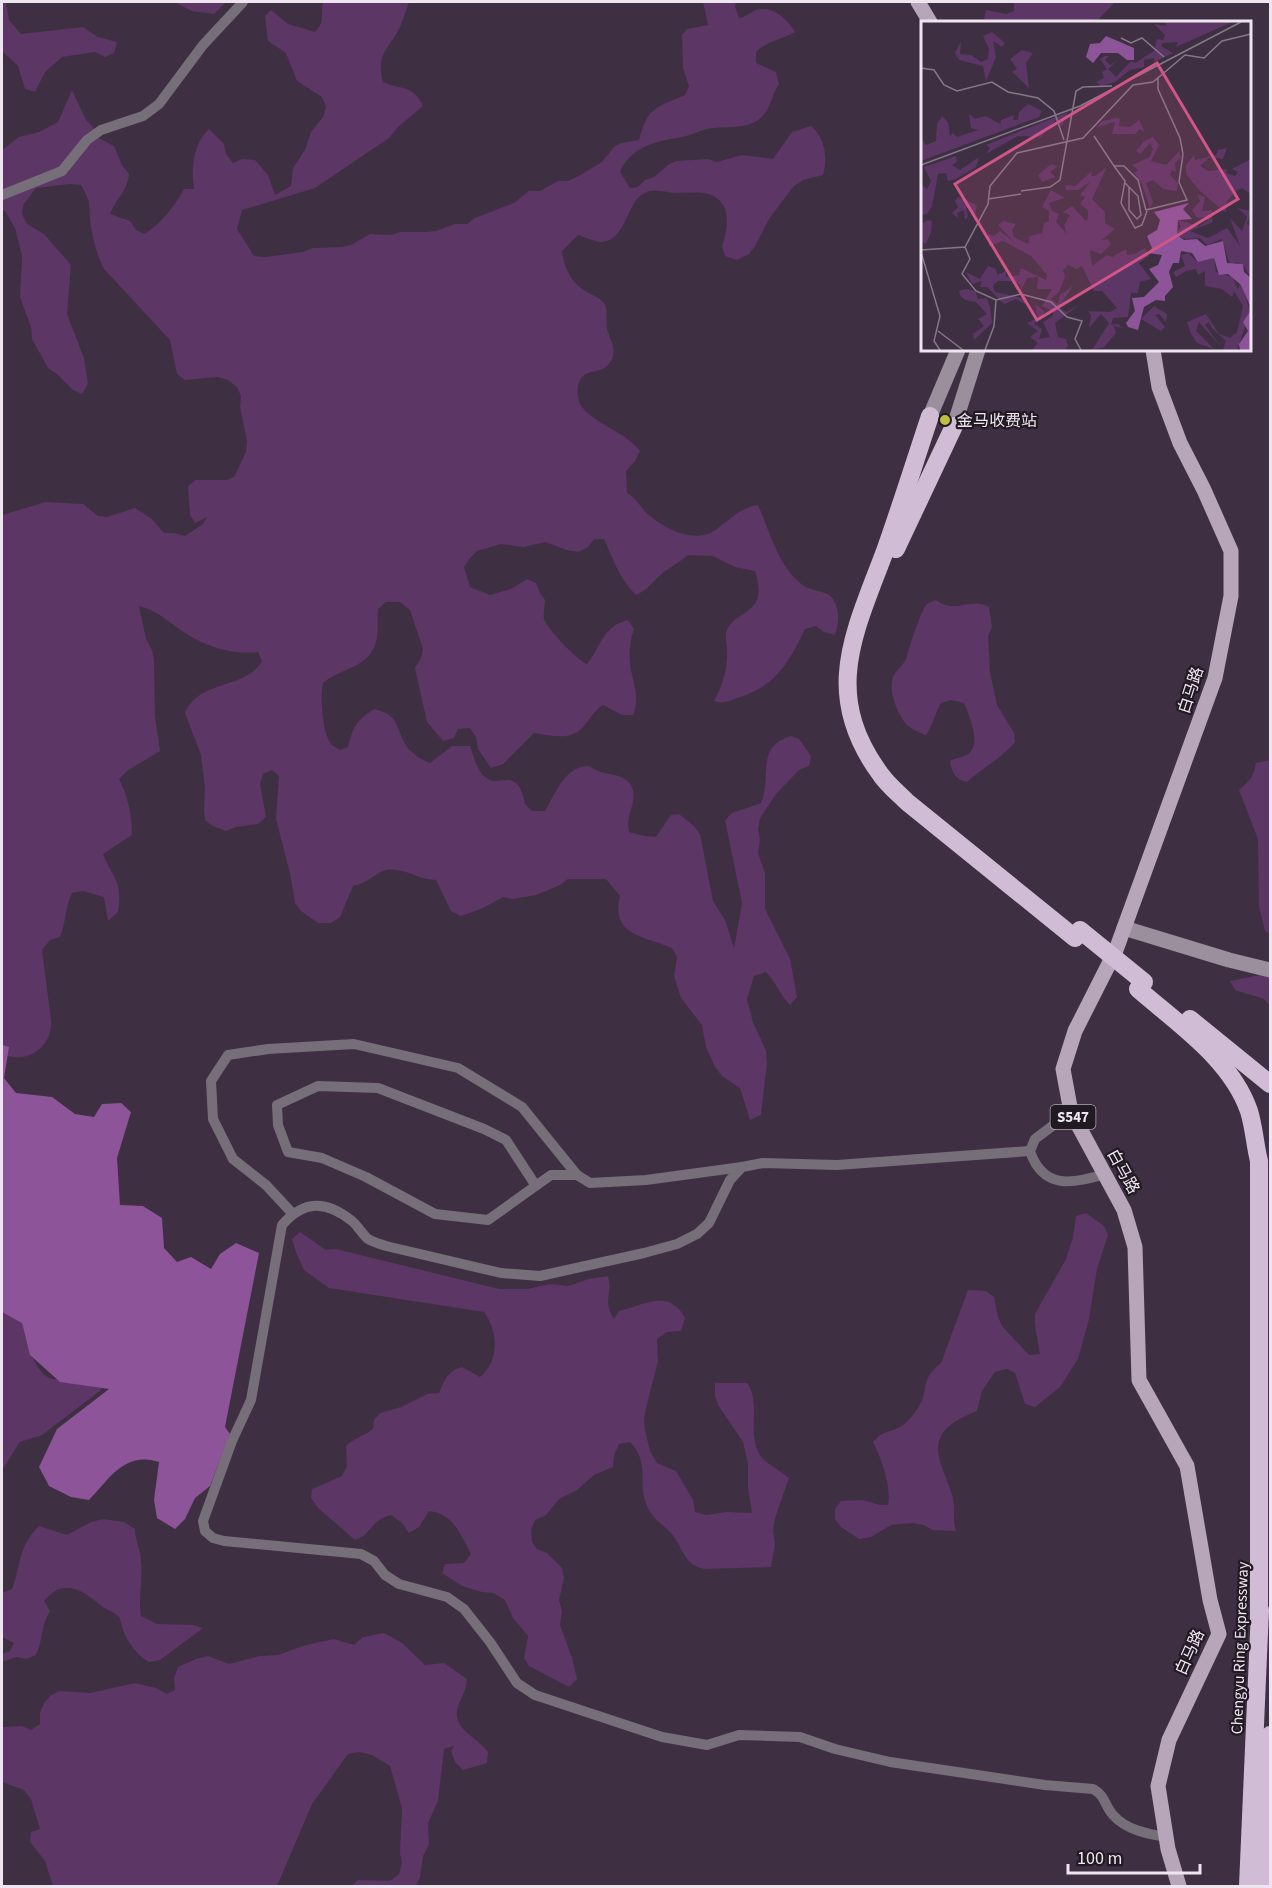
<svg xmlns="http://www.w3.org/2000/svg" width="1272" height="1888" viewBox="0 0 1272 1888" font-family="'Source Sans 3','Noto Sans SC',sans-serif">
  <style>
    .green { fill: #5c3665 }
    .water { fill: #8d5499 }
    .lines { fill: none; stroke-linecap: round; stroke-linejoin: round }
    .street { stroke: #766e78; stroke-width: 10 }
    .secondary { stroke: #9b8e9d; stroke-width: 15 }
    .primary { stroke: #b7a6ba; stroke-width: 15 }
    .highway { stroke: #d0bcd4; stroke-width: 18 }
    .highway-bridge { stroke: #d0bcd4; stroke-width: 18 }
    .poi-dot { fill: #bdbf43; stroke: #211a23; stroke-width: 2 }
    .labels { text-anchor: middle; stroke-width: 4.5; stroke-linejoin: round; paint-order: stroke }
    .shield { fill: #211a23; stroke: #b1a8b3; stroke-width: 1.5 }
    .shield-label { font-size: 15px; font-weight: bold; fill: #efe5f1 }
    .poi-label { font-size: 16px; fill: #efe5f1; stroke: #211a23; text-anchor: start }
    .street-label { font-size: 16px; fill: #efe5f1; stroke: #211a23 }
    .inset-road { fill: none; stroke: #857888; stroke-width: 1.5 }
    .view { fill: #d05688; fill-opacity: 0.15; stroke: #d05688; stroke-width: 3 }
    .inset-edge { fill: none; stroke: #efe5f1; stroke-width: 3 }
  </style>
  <rect width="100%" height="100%" fill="#3f2f42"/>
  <!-- green -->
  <g class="green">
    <path d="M2 2H6L9 20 21 34 83 27 98 37 117 42 114 53 105 57 95 52 62 57 45 72 35 92 25 89 18 66 2 51Z"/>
    <path d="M174 2H226L214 14 192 11Z"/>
    <path d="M323 2H409C406 11 403 20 399 29 387 51 376 55 383 82 401 90 414 85 423 106L398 127 389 138 315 188 242 210 237 229 254 256 265 257 303 252 313 248 343 247 353 244 370 234 391 235 400 232H427L436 231 455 224H467L475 218 514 203 529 191H540L558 181H568L577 177 602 162 614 147 621 143 639 140C648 106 656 108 685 95L689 86 683 68 682 35 687 29 708 25 703 2H736L735 7 739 18C746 17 749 13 756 10 772 4 788 20 795 32 781 40 767 41 756 52V63L776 72 779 84C773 92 771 106 765 113 752 130 732 126 713 128 702 129 692 135 682 137 657 141 631 146 620 172L630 188 638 187 645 180 654 177 668 165 676 161 708 159 717 162 742 155 773 159 792 132 811 126C825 137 828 158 823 175L803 180 793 187 769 219 755 246 749 254 737 260 725 256 722 246C726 235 730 216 723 205 713 189 694 193 677 193 664 193 654 186 641 195 626 207 625 242 600 242 593 241 584 237 578 235L562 251C564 268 571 283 587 292 594 296 601 298 605 305 608 312 606 321 607 328 609 339 617 347 612 359 605 373 596 369 586 374 575 379 576 399 582 407 596 425 626 432 640 451L635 461 626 471 627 493C638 499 641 509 650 516 668 531 698 545 718 528 730 519 742 507 758 505 770 532 777 563 800 583 809 592 826 589 833 599 840 610 839 624 835 635L824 632 816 626 805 629C789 662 777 685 740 697 730 701 724 704 714 701 722 687 728 668 727 651 727 645 725 639 726 633 733 608 770 618 755 571L735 567 713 556 688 555C679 563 668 568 659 576 651 584 647 590 636 595 620 580 613 559 604 539H594L588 547 578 552 567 550 545 542 524 547 501 544 477 551 470 558 464 567 470 587 490 595 511 589 527 579 536 583 540 593 545 600C545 606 543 613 544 619 547 629 578 661 587 664 602 646 601 627 628 620L634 629C630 640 629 651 630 663 632 682 641 696 633 715H622L603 705C591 713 590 721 581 729 568 741 549 735 534 733L503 764 491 768 478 749 476 737 470 728 458 729 454 738 443 741 427 722 415 668 421 658 423 649 410 610 400 602H386L378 609C377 619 379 631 376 642 369 668 341 668 323 683 320 696 322 734 332 745 334 747 337 748 340 750L348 747C354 725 356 721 374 709 398 715 395 723 404 742 408 751 421 760 430 763L452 746H470C474 757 477 773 488 779 495 783 500 780 507 780 520 780 523 794 525 804L532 811H545C552 799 561 778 574 770 578 768 583 766 587 766 592 767 595 770 600 772 612 775 630 775 633 791 636 806 625 815 629 832L645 836 656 837 671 815 679 814 694 826 700 834 713 901 725 920 734 948 742 903 725 820 732 813 761 803C772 778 755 746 791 736L799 739 811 756 809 766 799 770 776 794 760 818 758 829 760 840 758 853 765 873V909L790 959 797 997 790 1005C780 995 776 982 766 972L754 976 747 999 753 1022 766 1051 767 1062 761 1115 750 1120 740 1088 722 1076 715 1067 706 1047 702 1025 681 998 674 976 677 957 672 948C645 936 610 936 620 896L606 879H568L560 885 536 895 513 899 503 897 481 909 461 916 451 911 436 880C419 880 404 867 386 870 376 872 369 883 353 886L340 917 331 923H318L301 911 295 903 290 873 276 819 279 776 272 770 263 774 260 784 266 817 258 824 236 827 226 831 213 826 205 820 204 809 205 788 201 755 185 713C199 679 245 690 262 661L258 652C229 655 204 646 179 629 165 619 156 610 139 606L146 639 152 650 154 660 155 717 160 751 127 771 119 779C128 796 132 816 132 835L103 854C113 879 123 881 118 912L108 921 104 897 83 891 72 893C65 907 66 922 60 937L50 940 42 950 51 1020C53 1047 27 1065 2 1054V515L46 502 83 504 98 516 107 517 135 508 152 519 164 533H174L185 536 203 524 207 517 195 523 190 515 188 486 196 480H227L234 477 246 452 247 441 240 407 241 396 237 387 228 380 217 377 185 380 177 374 170 340 104 269C98 258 93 240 91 227 88 206 93 205 81 185L70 184 36 188 23 205 22 214 27 224 44 234 71 265 67 314 84 358 88 384 82 394 73 390 57 374 48 368 32 339 31 327 20 297 22 256 15 228 5 211 2 210V150L19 137 39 132 58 122 72 90 86 120 93 127 97 137 114 146 122 165 129 174C128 190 116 199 110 214L130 221 136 230 144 234C161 224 174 207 184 189H194C191 168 193 144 209 129L224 144 226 154 233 163 242 159 255 160 268 175 275 195 291 186 293 168 305 150 311 132 323 117 326 107 322 97 297 81 286 53 268 41 265 16 271 10 288 24 315 32C326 20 320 15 323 2Z"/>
    <path d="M1014 2H1115L1099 19 1070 22H987L984 19 986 10 1006 14 1014 11Z"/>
    <path d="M936 600C955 615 971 596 989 607L992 627 988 636 990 672 997 705 1014 733 1015 742C1001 759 983 767 967 782 955 779 952 773 950 761 955 758 964 757 968 754 982 745 969 715 964 703L951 700 941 703C935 713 933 725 926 735 920 733 911 729 906 724 897 713 887 689 894 675 898 668 905 664 907 656 909 647 922 608 927 604 930 602 933 601 936 600Z"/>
    <path d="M1270 760V934L1265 931 1259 906 1258 839 1239 790C1249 782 1254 776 1256 763Z"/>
    <path d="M1270 973V1006L1264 999 1235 990 1230 981Z"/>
    <path d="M1086 1213 1104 1226 1108 1235 1097 1269 1089 1319 1078 1359 1060 1387 1035 1407 1025 1404 1015 1373 1007 1369 995 1372 982 1391 977 1411C970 1414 962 1417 956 1421 923 1442 944 1467 952 1495 956 1507 952 1519 956 1531L932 1530 924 1525 912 1523 891 1525 871 1537 859 1539 841 1527 835 1519V1509L841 1501 863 1500 880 1505H888C892 1489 881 1457 873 1442 884 1430 885 1434 898 1428 906 1425 913 1415 918 1408 930 1390 918 1381 941 1363L968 1290 986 1291 994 1297 998 1317 1002 1326 1029 1355 1040 1354 1035 1325V1314L1066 1259 1073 1237 1076 1216Z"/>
    <path d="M300 1232 326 1250 336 1249 499 1289H528L549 1284 568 1286 589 1279 608 1276C613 1295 602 1300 614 1319L619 1311C645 1305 669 1288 685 1318L681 1331 667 1332 657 1339 658 1361 647 1404 644 1418 645 1430 650 1451 657 1463 676 1471 693 1500 695 1512 706 1515 727 1512 752 1513 748 1488V1464L743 1442 718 1405 715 1396V1383H747C763 1405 744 1436 763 1459 767 1463 783 1473 789 1478L775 1518 773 1531 775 1544 771 1567 704 1569C681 1563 684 1547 670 1532 661 1523 651 1517 646 1504 638 1483 650 1462 630 1442L619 1444 614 1455 613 1467 594 1475 577 1490 559 1499 546 1515 535 1520 531 1530 532 1542 537 1549 547 1553 562 1568 564 1578 559 1600 562 1611 560 1625 572 1658 577 1679 569 1687 529 1666 524 1658 528 1636 513 1618 505 1600 493 1593 482 1592 462 1586 442 1573 445 1564 464 1563 471 1554C460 1534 454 1514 429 1511L419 1527 409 1533 402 1523 391 1515C369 1521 373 1534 355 1540L318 1508 311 1498 312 1489 342 1476 347 1466 346 1446C354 1438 364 1436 373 1429L374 1420 380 1413 401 1407 427 1394 439 1393C444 1381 448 1370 462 1367L480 1377C500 1361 498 1331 484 1312L329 1288 304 1270 296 1252 292 1239Z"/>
    <path d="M18 1304C23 1324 29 1373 53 1379 65 1381 88 1379 101 1380V1390L42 1435 20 1442 2 1470V1305Z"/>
    <path d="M103 1519 124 1522 135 1529C135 1540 141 1550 141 1562 143 1580 138 1599 141 1616L157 1624 193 1625 203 1628 160 1660 149 1662C137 1655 128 1643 123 1630 122 1627 121 1620 119 1617 115 1613 108 1610 103 1607 84 1591 64 1576 44 1601L50 1611C41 1625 43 1640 36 1655L26 1659 16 1657 2 1662V1654L10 1651 14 1643 2 1637V1593L12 1589C22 1563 17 1548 39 1526L67 1535 91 1522Z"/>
    <path d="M384 1633 402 1643 425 1665 444 1663 467 1679C466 1693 459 1700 457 1711 454 1730 479 1739 488 1752L487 1763 463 1770 455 1762 451 1751 454 1746 444 1749 438 1801 428 1823 429 1844 423 1856 420 1877 416 1886H352L358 1880 390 1881 399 1874 402 1863 400 1854 402 1808 390 1766 372 1755 359 1752 348 1754 312 1804 277 1886H53L45 1861 30 1842 31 1832 40 1829 31 1799 24 1790 2 1782V1729L4 1727 22 1726 31 1730 40 1724V1713L44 1703 50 1696 59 1691 90 1693 135 1683 156 1688 167 1694 175 1690 174 1678 178 1667 196 1659 208 1656 229 1664 260 1656 278 1655 306 1645 334 1639 354 1645 363 1637Z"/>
  </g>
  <!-- water -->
  <path class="water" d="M2 1045 9 1047 4 1078 16 1093 52 1097 75 1114 94 1117 102 1104 121 1103 131 1112 117 1158 120 1205 143 1206 162 1218 164 1248 177 1262 191 1257 211 1269 220 1254 236 1243 259 1253 225 1427 230 1434 210 1486 195 1498 185 1519 175 1529 157 1518 154 1500 159 1462C125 1451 110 1478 89 1500L71 1497 49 1486 39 1467 57 1429 109 1389 60 1382 30 1355 22 1323 2 1312Z"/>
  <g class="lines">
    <!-- street -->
    <g class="street">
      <path d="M2 195 62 171 87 140 101 130 143 116 159 104 203 45 243 2"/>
      <path d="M1071 1112 1035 1139 1030 1151C1043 1190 1073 1184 1105 1174"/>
      <path d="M1030 1151 837 1165 763 1163 742 1167 730 1180 709 1223 697 1234 677 1244 644 1253 540 1276 501 1273 386 1246C380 1244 373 1242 368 1239 362 1234 358 1226 352 1221 326 1200 304 1200 282 1225L251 1400 232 1441 203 1521 205 1531 213 1538 224 1541 361 1554 374 1561 385 1575 399 1584 447 1597 464 1609 490 1642 517 1683 535 1695 662 1737 707 1745 739 1735 800 1737 835 1749 890 1762 1045 1785 1093 1789C1105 1795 1105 1806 1113 1815 1126 1830 1148 1834 1166 1837"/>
      <path d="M536 1186 506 1140 484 1129 378 1088 318 1086 277 1105 278 1125 288 1152 322 1158 366 1177 435 1214 488 1220 551 1175H577"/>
      <path d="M292 1213 266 1185 233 1159 213 1119 211 1081 228 1055 268 1049 354 1044 458 1068 522 1107 577 1175 590 1183 646 1180 742 1167"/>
    </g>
    <!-- secondary -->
    <g class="secondary">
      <path d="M930 416 958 350"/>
      <path d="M954 426 978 350"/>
      <path d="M1124 928 1229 960 1270 970"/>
    </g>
    <!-- primary -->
    <g class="primary">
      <path d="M918 2 930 22"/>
      <path d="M1153 350 1159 387 1180 443 1204 490 1231 551V596L1215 678 1116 950 1075 1031 1063 1069 1071 1112 1124 1210 1135 1247 1139 1380 1187 1466 1210 1600 1219 1634 1169 1740 1158 1786 1168 1849 1179 1886"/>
    </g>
    <!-- highway -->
    <g class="highway">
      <path d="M930 416C915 461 901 506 885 551 854 634 821 694 881 775 888 785 898 793 907 802L1075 938"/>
      <path d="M896 549 954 426"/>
      <path d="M1138 989C1178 1024 1231 1059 1249 1111 1254 1127 1255 1145 1259 1161V1621"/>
      <path d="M1190 1019 1270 1084"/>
      <path d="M1248 1886 1260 1610"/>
      <path d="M1264 1886 1270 1735"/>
    </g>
    <!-- highway-bridge -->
    <path class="highway-bridge" d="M1080 930 1144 982"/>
  </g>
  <!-- markers -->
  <circle class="poi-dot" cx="945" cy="420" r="6"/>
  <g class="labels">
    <!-- shield labels -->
    <rect class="shield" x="1050.5" y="1105" width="45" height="24" rx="4.5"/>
    <g class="shield-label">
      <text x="1073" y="1122">S547</text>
    </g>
    <!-- poi labels -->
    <g class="poi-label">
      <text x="957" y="426">金马收费站</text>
    </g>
    <!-- street labels -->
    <g class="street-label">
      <text transform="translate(1190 690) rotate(-72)" y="6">白马路</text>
      <text transform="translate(1124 1171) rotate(61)" y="6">白马路</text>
      <text transform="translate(1239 1648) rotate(-88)" y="6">Chengyu Ring Expressway</text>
      <text transform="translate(1189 1652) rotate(-66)" y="6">白马路</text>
    </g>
  </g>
  <!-- overview -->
  <g transform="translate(921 21)">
    <rect width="330" height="330" fill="#3f2f42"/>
    <path d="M244 1H311L255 26 257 21 242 22 240 25 252 32 233 41V37L223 39V46L209 49 194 61 180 65 175 61 183 57 181 51 186 48 179 38 184 35H188L184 39 189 44 198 38 187 48 195 56 210 40 214 42 233 30 236 18 242 19 244 14 233 3 245 5ZM71 11 84 22 81 26 72 20 75 36 65 60 62 45 38 39 34 32 40 20 39 33 50 34 60 41 67 38 68 28 62 15ZM101 29 112 32 105 42 108 67 91 51 96 48 89 38ZM107 83 121 90 118 96 0 140V117L5 124 15 120 16 103 21 95 27 101 29 115 32 112 36 116 57 109 50 107 48 93 54 98 65 95 79 103 80 99 93 94 92 99H97L98 91ZM147 91 141 105 135 99 120 116 97 115 65 133 69 127 65 124ZM196 97 199 98 198 105 209 106 218 99 224 112 219 108 214 113H191L194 101 176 106 181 100ZM232 116 238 124 230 140 245 144 258 130 260 136 254 142 255 151 251 149 249 154 257 162 256 170 242 168 232 159 225 162 232 181 229 188 221 163 213 152 217 149 211 144 229 136 232 128 229 122 219 133 215 130 223 120ZM306 127 302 138 289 136 279 145 287 150 306 148 305 152 314 155 317 151 311 148 330 138V173L321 167 316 169 306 180 305 192 279 170 265 153V144L273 134 274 139 295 134 297 129ZM35 135 36 141 31 144 39 149 58 136 55 146 35 158 27 160 25 152 17 153 11 185 6 193 0 194V163L6 168 10 160 3 146ZM130 143 137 145 129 151 135 156 121 161 117 154ZM186 146 171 178 184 191V202L194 208 181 219 187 218 190 223 180 233 169 229 171 245 186 234 191 236 205 228 206 234 214 233 224 227 228 235 218 242 230 258 219 261 217 272H210L207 296 192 297 190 304 197 303 201 307 193 305 195 312 183 326 171 329 188 302 180 293 168 307 170 294 167 290 189 291 196 287 181 270H173L161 245 156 248 147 244 142 249 144 256 138 271 130 278 137 283 139 274 152 265 138 286 145 291 158 284 134 302 137 316 145 318 147 325 144 329H111L117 322 109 316 117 310 106 302 117 297 114 283 124 291 113 303 121 308 118 318 129 316 122 301 132 295V290L121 285 131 268H116L117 256 106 257 100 269 99 263 91 260H77L72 264 74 271 105 278 104 283 95 278 83 283 66 266H59L61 260 51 263 45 251 59 258 67 245 75 248 76 254 85 250V256L98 254 100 247 125 259 126 254 110 235 82 220 68 225 67 213 73 215 79 210 94 222 77 204 82 200 95 203 91 209 93 216 107 223 109 215 121 212 123 202 128 200V190L121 186 130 169 144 177 128 182 131 190 138 193 135 201 146 213 143 204 149 194 142 191 151 185 165 200 167 198V189L159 183 164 176 159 174 169 161 157 169H145L144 164 154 165 171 150 170 155H174ZM276 173 284 176 281 190 290 189 293 192H290L292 201 269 210 287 217 306 207 319 225 309 197 321 210 326 196 317 187 330 190 326 203 330 205V257L323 245 316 241 309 243 301 218 286 224 279 217 263 218 254 213 260 206 257 199 278 205 287 199 284 196 276 197 271 189 279 180ZM37 176 56 184 54 193 45 186 47 195 44 199 43 189 36 192 37 197 31 192 37 186 34 180ZM7 199 11 200 10 211 5 223 0 220V203ZM267 232 277 241 293 236 295 251 311 256 317 268 319 263 322 265 329 292 316 329H297H302L305 320 291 307 288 301 284 304 301 327 278 301 275 310 293 328 276 322 270 313 266 301 285 293 298 313 309 317 316 311 322 285 313 270 311 276 301 268 284 265V250L277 254 275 248 265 250 255 256 252 251 264 245 260 234ZM44 268 54 270 57 278 66 277 69 286 71 302 53 319 52 313 63 305 57 298 66 293 55 281 44 279 39 274 38 270ZM233 285 246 293 245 301 238 293 234 294 244 306 240 310 220 298Z" fill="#5c3665"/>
    <path d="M185 15 213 27V39H206L197 32H180L172 42 165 36 169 23 179 22ZM268 182 262 188 271 198 257 199 256 214 263 219 276 218 284 225 302 220 306 242 322 243 323 251 330 257V287L320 264 307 253 298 254 293 237 277 241 271 232 260 230 258 242H252L248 251 252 266 244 275V280L235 279 223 286 217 309 207 306 205 302 214 290 211 277 223 276 238 261 228 248 237 244 241 234 227 232 231 227 226 215 236 209 239 199 233 191ZM330 289V329H319L318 323 327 310 322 301Z" fill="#8d5499"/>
    <path class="inset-road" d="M200 17 210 22 221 17 243 36M0 47 13 49 23 64 36 70 71 61 87 71 117 77 133 90 143 119M173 115 193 145H203L217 159 225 189 266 179 258 161 262 133 259 117 237 68V57M0 144 159 85 320 1M193 145 204 160 200 182 214 207 221 204 226 190M204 162 217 175 220 194 216 198 208 189V166M100 170 129 166 139 159 155 70 162 66 191 65M67 178 100 173M44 226 49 238 41 253 55 270 75 279 100 273 130 281 146 296 161 300 154 318 160 329M0 229 44 226 67 183 69 165 96 132 162 117 212 64 232 61 264 34 283 37 301 20 330 13M0 231 19 295 13 320 19 329M17 310 42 329M64 329 73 305 75 279"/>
    <path class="view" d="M236 42 317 178 116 299 34 163Z"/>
    <rect width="330" height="330" class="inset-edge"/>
  </g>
  <!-- border -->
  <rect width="1272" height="1888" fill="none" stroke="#efe5f1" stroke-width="6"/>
  <!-- scale -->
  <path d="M1068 1864v9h132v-9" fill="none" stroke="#efe5f1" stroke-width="3"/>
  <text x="1077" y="1864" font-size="18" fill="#efe5f1" stroke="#211a23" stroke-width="4.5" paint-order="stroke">100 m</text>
</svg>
